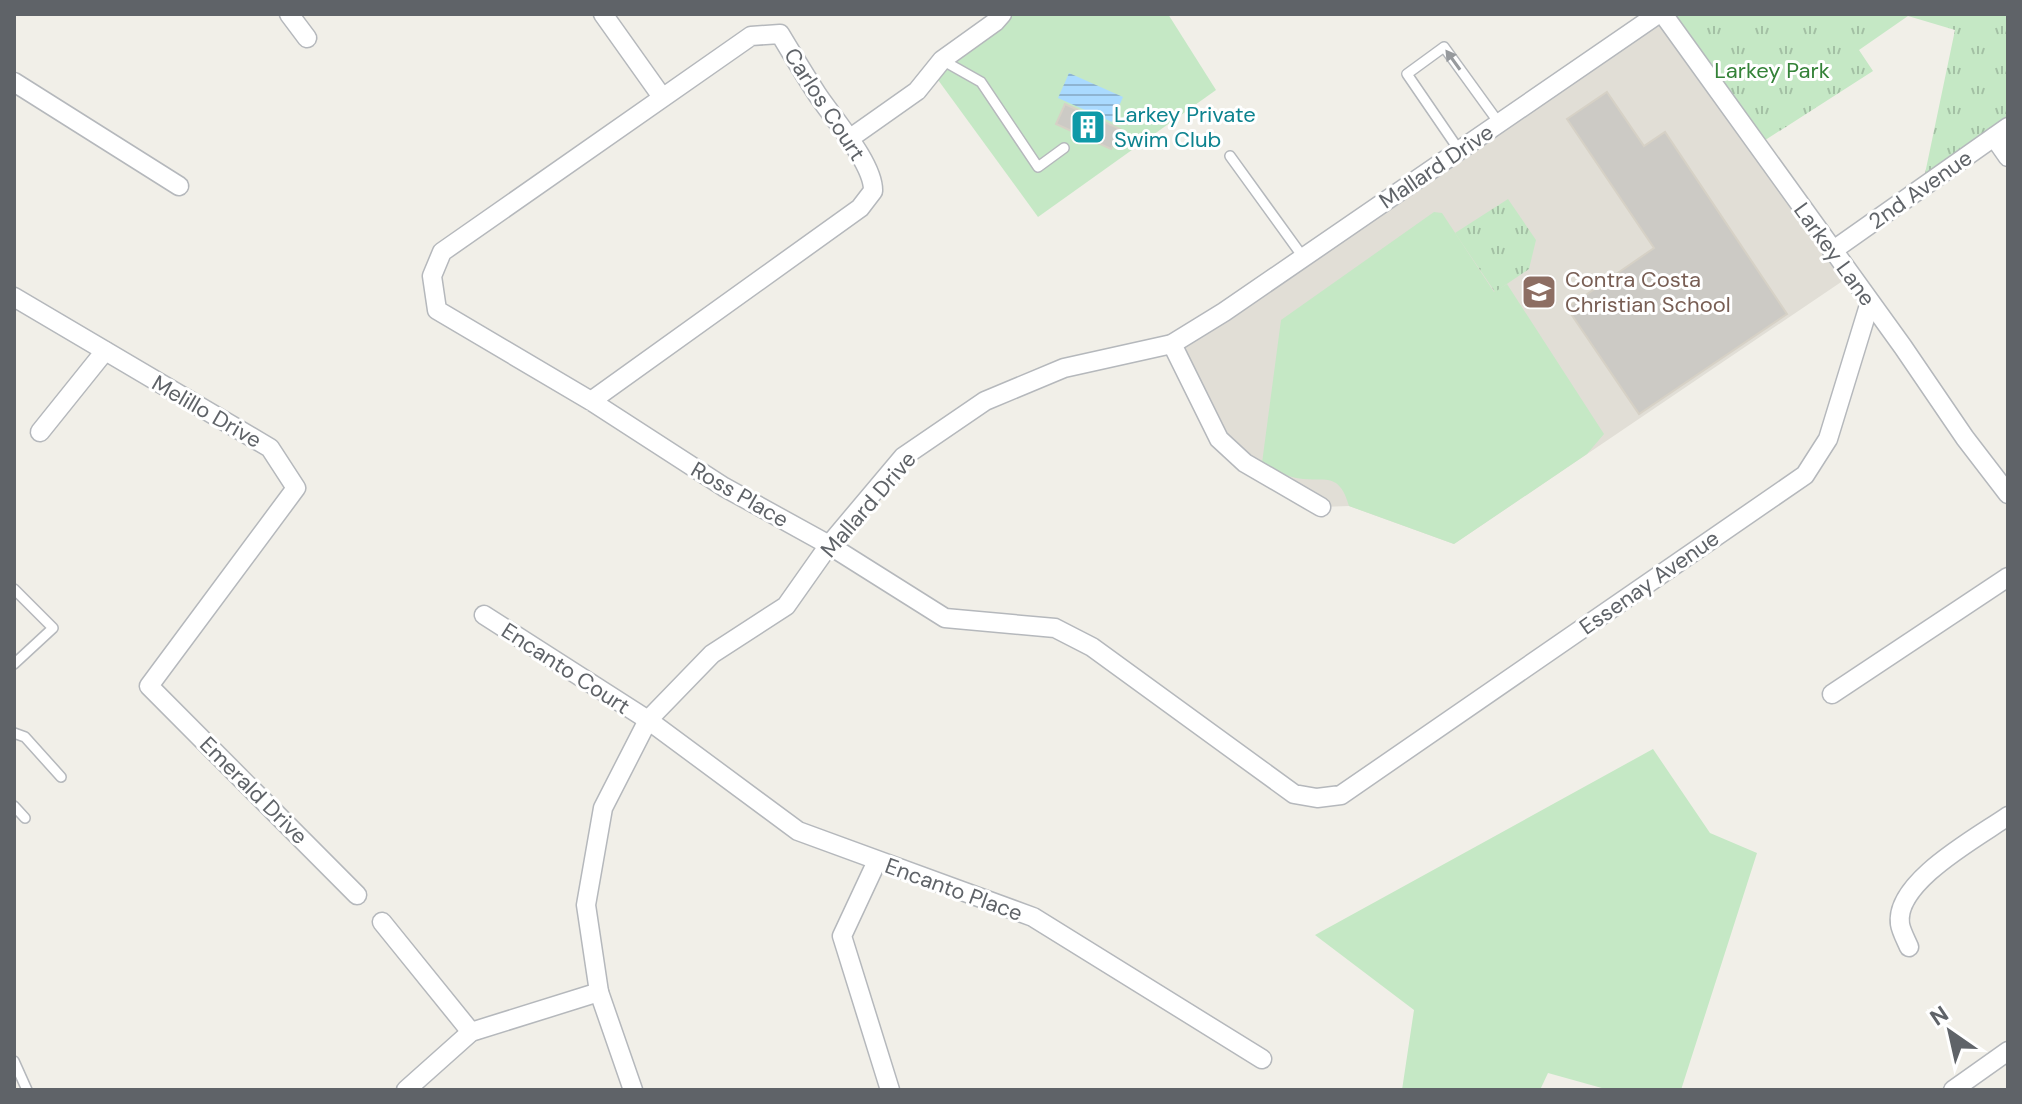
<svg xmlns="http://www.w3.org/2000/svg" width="2022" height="1104" viewBox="0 0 2022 1104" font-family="'DM Sans',sans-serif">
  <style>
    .education { fill: #e1ded6 }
    .grass { fill: #c5e8c5 }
    .park { fill: url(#park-tufts) }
    .water { fill: url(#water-rules) }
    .building { fill: #cccac5; stroke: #d6d1c6; stroke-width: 2 }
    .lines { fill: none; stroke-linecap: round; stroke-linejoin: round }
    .lane-casing { stroke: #b5b8bc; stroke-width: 12 }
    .street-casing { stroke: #b5b8bc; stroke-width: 21 }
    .lane { stroke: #fff; stroke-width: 9 }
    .street { stroke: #fff; stroke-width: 18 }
    .oneway { fill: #979a9d }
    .labels { text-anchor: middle; stroke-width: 6; stroke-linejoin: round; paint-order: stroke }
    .park-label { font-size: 22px; fill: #348238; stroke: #fff }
    .street-label { font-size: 22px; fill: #5f6368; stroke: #fff }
    .culture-label { font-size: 22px; fill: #0d838f; stroke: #fff; text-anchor: start }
    .education-label { font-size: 22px; fill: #785e54; stroke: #fff; text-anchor: start }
  </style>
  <defs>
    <pattern id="park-tufts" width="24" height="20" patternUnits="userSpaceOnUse" patternTransform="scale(2)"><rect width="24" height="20" fill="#c5e8c5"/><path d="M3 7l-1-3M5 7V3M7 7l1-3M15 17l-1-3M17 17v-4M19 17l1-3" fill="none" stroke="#a3c0a4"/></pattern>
    <pattern id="water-rules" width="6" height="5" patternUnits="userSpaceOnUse" patternTransform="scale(2)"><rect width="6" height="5" fill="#aadaff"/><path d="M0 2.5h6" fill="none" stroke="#8eb4d2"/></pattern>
  </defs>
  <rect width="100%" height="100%" fill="#f1efe8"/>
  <!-- education -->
  <path class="education" d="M1658 14 1850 276 1454 544 1349 506 1321 507 1219 439 1172 344Z"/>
  <!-- grass -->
  <g class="grass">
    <path d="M1002 14H1168L1216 90 1038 217 933 73Z"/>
    <path d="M1434 212 1442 213 1494 292 1507 284 1604 434 1587 454 1454 544 1349 506C1338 467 1321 485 1292 477 1282 475 1272 467 1262 463L1281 320Z"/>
    <path d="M1653 749 1710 833 1757 853 1681 1090H1609L1548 1073 1540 1090H1402L1414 1010 1315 935Z"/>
  </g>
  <!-- park -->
  <g class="park">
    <path d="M1663 14H2008V127L1922 188 1955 30 1908 16 1859 50 1873 71 1756 146Z"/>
    <path d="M1508 199 1536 240 1529 269 1495 292 1455 233Z"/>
  </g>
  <!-- water -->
  <path class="water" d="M1069 73 1123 97 1112 122 1058 98Z"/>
  <!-- building -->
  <g class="building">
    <path d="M1607 92 1644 146 1665 132 1787 314 1639 414 1567 308 1654 248 1567 119Z"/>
    <path d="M1065 104 1120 129 1111 149 1056 124Z"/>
  </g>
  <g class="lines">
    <defs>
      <g id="lane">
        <path d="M942 60 981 82 1038 167 1064 148"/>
        <path d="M1459 150 1407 74 1444 47 1499 123"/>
        <path d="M1230 156 1303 257"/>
        <path d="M14 589 53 628 14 664"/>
        <path d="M14 733 25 737 61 777"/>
        <path d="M14 806 25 818"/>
        <path d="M14 1061 27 1090"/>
      </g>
      <g id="street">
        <path d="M289 14 307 38"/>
        <path d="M603 14 662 97"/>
        <path d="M1663 14 1903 347 1965 438 2008 494"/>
        <path d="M14 82 179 186"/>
        <path d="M1994 137 2008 157"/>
        <path d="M849 139 917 91 942 60 995 22 1002 14"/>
        <path d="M1832 251 2008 127"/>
        <path d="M14 297 270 448 296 488 149 686 357 895"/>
        <path d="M1172 344 1219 439 1245 463 1321 507"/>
        <path d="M591 401 860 208 873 191C874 164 832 117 817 94 804 74 792 54 780 34L751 36 442 252 432 276 437 310 591 401 724 487 829 545 945 618 1055 628 1092 647 1294 794 1317 798 1341 795 1805 475 1828 439 1870 302"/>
        <path d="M40 432 105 351"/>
        <path d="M484 615 648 720 798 831 1033 917 1262 1059"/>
        <path d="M1832 694 2008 577"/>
        <path d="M877 861 842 936 890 1090"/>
        <path d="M382 922 471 1032"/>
        <path d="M1909 947C1906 940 1901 931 1900 924 1894 882 1978 837 2008 816"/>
        <path d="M406 1090 471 1032 599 992"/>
        <path d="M633 1090 599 992 586 905 603 808 648 720 712 654 786 606 829 545 903 457 985 401 1064 368 1172 344 1224 312 1658 14"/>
        <path d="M1953 1090 2008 1051"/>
      </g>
    </defs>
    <!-- lane casing -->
    <use href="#lane" class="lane-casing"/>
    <!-- street casing -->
    <use href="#street" class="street-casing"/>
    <!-- lane -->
    <use href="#lane" class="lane"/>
    <!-- street -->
    <use href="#street" class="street"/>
  </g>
  <!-- one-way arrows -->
  <defs><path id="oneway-solid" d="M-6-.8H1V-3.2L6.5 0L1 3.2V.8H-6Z" transform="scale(2)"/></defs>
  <use class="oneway" href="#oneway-solid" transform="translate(1453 60) rotate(-126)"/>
  <!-- icons -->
  <defs>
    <symbol id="building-square" viewBox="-11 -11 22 22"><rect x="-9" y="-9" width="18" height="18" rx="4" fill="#0f9aa8" stroke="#fff"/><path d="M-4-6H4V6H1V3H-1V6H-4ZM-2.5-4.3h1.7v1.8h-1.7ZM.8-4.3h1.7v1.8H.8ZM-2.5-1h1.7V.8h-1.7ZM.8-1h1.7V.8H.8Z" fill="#fff"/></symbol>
    <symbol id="school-square" viewBox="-11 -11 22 22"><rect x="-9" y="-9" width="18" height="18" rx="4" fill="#8d6e63" stroke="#fff"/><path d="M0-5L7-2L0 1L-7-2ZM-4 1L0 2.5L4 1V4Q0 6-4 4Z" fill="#fff"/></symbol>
  </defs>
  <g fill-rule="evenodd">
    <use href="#building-square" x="1068" y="107" width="40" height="40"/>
    <use href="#school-square" x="1519" y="272" width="40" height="40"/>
  </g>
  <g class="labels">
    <!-- park labels -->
    <g class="park-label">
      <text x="1772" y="78">Larkey Park</text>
    </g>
    <!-- street labels -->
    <g class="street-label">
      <text transform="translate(825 104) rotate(57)" y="8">Carlos Court</text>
      <text transform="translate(1436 166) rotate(-34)" y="8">Mallard Drive</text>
      <text transform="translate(1920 189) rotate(-35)" y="8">2nd Avenue</text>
      <text transform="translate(1835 254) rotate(54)" y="8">Larkey Lane</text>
      <text transform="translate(207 411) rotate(30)" y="8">Melillo Drive</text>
      <text transform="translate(740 494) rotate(30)" y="8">Ross Place</text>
      <text transform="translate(868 504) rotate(-49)" y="8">Mallard Drive</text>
      <text transform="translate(1649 582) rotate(-35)" y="8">Essenay Avenue</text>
      <text transform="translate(566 668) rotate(33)" y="8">Encanto Court</text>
      <text transform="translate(254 790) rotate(45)" y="8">Emerald Drive</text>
      <text transform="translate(954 889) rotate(20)" y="8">Encanto Place</text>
    </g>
    <!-- culture labels -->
    <g class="culture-label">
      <text x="1114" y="122">Larkey Private<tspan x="1114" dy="25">Swim Club</tspan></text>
    </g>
    <!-- education labels -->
    <g class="education-label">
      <text x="1565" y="287">Contra Costa<tspan x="1565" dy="25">Christian School</tspan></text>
    </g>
  </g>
  <!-- border -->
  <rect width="2022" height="1104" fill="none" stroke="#5f6368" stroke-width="32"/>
  <!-- north arrow -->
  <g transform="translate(1950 1032) rotate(326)" stroke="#ffffff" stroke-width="6" paint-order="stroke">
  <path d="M0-6L14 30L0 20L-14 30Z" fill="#5f6368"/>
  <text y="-12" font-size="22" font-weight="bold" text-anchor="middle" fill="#5f6368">N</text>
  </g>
</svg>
